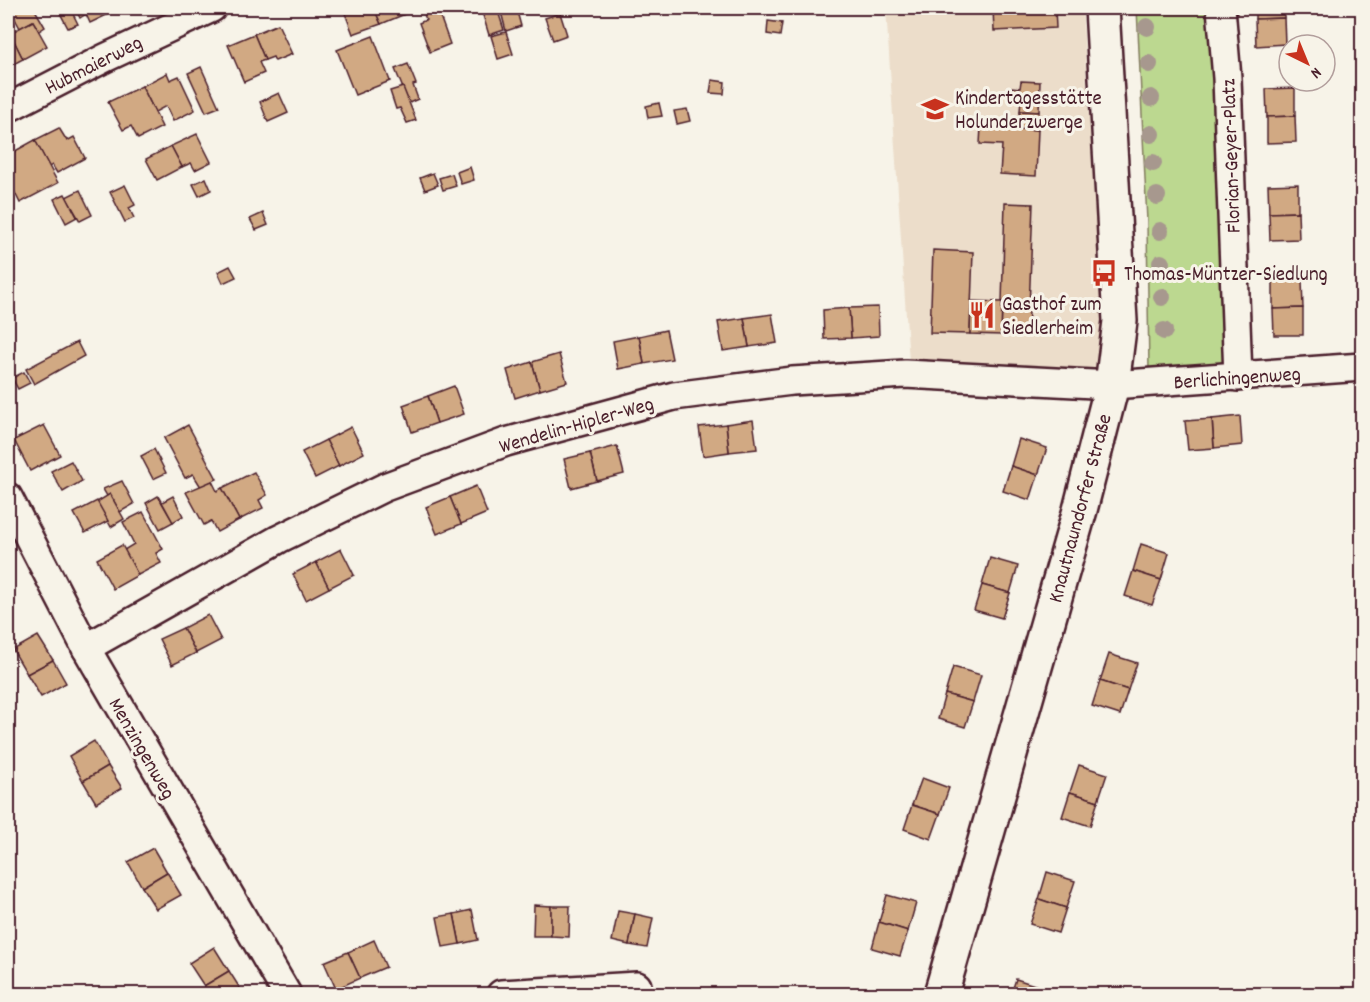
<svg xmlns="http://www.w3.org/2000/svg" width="1370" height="1002" viewBox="0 0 1370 1002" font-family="Dekko,sans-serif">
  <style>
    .built { fill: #ecddca }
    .green { fill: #bcd890; stroke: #837c5e; stroke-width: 1.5 }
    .building { fill: #d1a983; stroke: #4a1f2b; stroke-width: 1.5 }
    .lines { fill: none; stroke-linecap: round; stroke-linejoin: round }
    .minor-casing { stroke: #4a1f2b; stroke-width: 32 }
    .major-casing { stroke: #4a1f2b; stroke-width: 38 }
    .minor { stroke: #f7f3e8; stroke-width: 27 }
    .major { stroke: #f7f3e8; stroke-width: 33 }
    .tree { fill: #a7988e }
    .labels { text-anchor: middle; stroke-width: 6; stroke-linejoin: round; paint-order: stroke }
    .street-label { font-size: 21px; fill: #4a1f2b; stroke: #f7f3e8 }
    .poi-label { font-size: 21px; fill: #4a1f2b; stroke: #f7f3e8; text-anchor: start }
  </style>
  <rect width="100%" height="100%" fill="#f7f3e8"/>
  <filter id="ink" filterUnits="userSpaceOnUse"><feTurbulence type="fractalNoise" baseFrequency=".0167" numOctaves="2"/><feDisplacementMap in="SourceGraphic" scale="12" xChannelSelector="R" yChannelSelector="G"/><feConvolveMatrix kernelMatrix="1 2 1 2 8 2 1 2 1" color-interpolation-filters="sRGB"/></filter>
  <g filter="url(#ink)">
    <!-- built -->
    <path class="built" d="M886 8H1082L1102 319 1096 370 909 362Z"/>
    <!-- green -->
    <path class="green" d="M1137 8H1210L1224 368 1149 371 1147 221Z"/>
    <!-- building -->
    <g class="building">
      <path d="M9 8H34L45 27 39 31 33 21 20 28Z"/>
      <path d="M66 8H70L78 24 68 28 59 11Z"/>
      <path d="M75 8H114L115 11 90 23 86 14 80 18Z"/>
      <path d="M343 8H374L381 24 353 34Z"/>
      <path d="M374 8H402L405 14 381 24Z"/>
      <path d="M422 8H437L450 44 430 52 419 23 426 20Z"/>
      <path d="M497 8 504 30 489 35 482 12Z"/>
      <path d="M500 8H516L521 26 506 31Z"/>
      <path d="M993 8H1055L1056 28 994 31Z"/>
      <path d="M1255 8H1284V18L1255 19Z"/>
      <path d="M560 13 567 35 553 40 545 18Z"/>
      <path d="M1284 18 1285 44 1256 46 1255 19Z"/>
      <path d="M33 21 47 46 23 59 10 33Z"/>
      <path d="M768 21 782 23 780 36 767 34Z"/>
      <path d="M278 24 292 54 275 61 273 57 265 60 254 34Z"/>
      <path d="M506 32 513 54 498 59 491 36Z"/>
      <path d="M10 33 23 59 8 67V35Z"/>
      <path d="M254 34 265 60 259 62 264 73 244 82 228 45Z"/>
      <path d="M373 36 390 81 355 95 337 50Z"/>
      <path d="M408 64 416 84 413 85 418 99 409 103 395 69Z"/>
      <path d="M201 67 219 107 206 112 188 73Z"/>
      <path d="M167 73 170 80 179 76 195 110 173 121 166 106 155 112 142 86Z"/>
      <path d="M712 80 725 82 724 94 710 93Z"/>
      <path d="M1021 81 1040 82 1039 112 1020 111 1021 100H1012V87L1020 88Z"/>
      <path d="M142 86 162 127 138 139 131 126 123 130 108 102Z"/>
      <path d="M403 87 416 120 407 123 400 108 396 109 390 91Z"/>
      <path d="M1295 88V116L1267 117 1266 89Z"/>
      <path d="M279 93 288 113 268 122 260 102Z"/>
      <path d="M659 103 662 116 648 118 646 106Z"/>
      <path d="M687 109 690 121 677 124 674 111Z"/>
      <path d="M1020 111 1039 112 1038 130 1019 129Z"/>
      <path d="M1295 116 1296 142 1267 143V117Z"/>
      <path d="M981 127 1038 130 1036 176 1000 174 1002 145 980 144Z"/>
      <path d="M59 128 67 141 74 137 85 158 57 173 52 165 49 167 35 140Z"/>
      <path d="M197 134 211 162 195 170 191 163 182 167 171 146Z"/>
      <path d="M35 140 58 183 20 203 8 179V155Z"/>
      <path d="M171 146 182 167 157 180 146 159Z"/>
      <path d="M470 167 474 180 461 184 457 172Z"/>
      <path d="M433 173 438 185 425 190 420 178Z"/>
      <path d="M452 174 456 186 443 190 439 178Z"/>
      <path d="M206 178 211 190 199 196 193 184Z"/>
      <path d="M1298 184V212L1269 213 1268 185Z"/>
      <path d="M125 185 135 205 129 208 134 218 125 222 110 192Z"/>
      <path d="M80 190 92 215 80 221 66 197Z"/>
      <path d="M65 194 77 217 66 223 54 199Z"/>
      <path d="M1005 203 1033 204 1028 336 1001 335Z"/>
      <path d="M1298 212 1299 239 1270 240 1269 213Z"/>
      <path d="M263 213 268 225 256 230 250 219Z"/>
      <path d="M933 250 973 252 970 334 930 333Z"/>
      <path d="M230 266 236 277 223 283 218 272Z"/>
      <path d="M1302 280 1303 308 1273 309V281Z"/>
      <path d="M971 301 1002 302 1001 335 970 334Z"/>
      <path d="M878 307 879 336 851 338 849 308Z"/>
      <path d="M849 308 851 338 824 339 823 310Z"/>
      <path d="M1303 308V335H1274L1273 309Z"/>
      <path d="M772 314 777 343 749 347 744 318Z"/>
      <path d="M744 318 749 347 723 351 718 322Z"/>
      <path d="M666 330 672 359 644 364 639 336Z"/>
      <path d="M639 336 644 364 618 369 613 341Z"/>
      <path d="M77 342 84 356 34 384 26 369Z"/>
      <path d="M559 354 567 382 540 390 532 362Z"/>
      <path d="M532 362 540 390 515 398 507 370Z"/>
      <path d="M24 372 30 383 18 389 12 378Z"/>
      <path d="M454 386 464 414 437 423 428 396Z"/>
      <path d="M428 396 437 423 412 432 403 405Z"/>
      <path d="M1240 416 1242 445 1214 448 1212 419Z"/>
      <path d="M1212 419 1214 448 1188 450 1185 421Z"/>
      <path d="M753 420 757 449 729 452 726 424Z"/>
      <path d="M726 424 729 452 703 456 699 427Z"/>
      <path d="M44 425 60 455 30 471 14 440Z"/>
      <path d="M188 425 217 479 201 487 193 474 185 478 164 438Z"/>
      <path d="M351 427 364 453 339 466 326 440Z"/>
      <path d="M1019 439 1047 448 1038 475 1011 466Z"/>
      <path d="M326 440 339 466 315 478 302 452Z"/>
      <path d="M617 446 624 474 597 481 590 453Z"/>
      <path d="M154 449 166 473 153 479 141 456Z"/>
      <path d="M590 453 597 481 571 488 564 459Z"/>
      <path d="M71 461 82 481 63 492 51 471Z"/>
      <path d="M1011 466 1038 475 1030 500 1003 491Z"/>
      <path d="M254 472 267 495 259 500 263 508 239 520 222 488Z"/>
      <path d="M122 481 134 504 120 512 110 494 107 496 103 489Z"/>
      <path d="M212 481 217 491 222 488 239 520 217 532 211 521 204 525 186 492Z"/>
      <path d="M476 486 487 513 461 524 450 497Z"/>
      <path d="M110 494 124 519 111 527 97 502Z"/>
      <path d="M158 496 173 522 160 529 146 503Z"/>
      <path d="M173 496 183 516 173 522 162 502Z"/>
      <path d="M450 497 461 524 437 534 426 507Z"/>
      <path d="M97 501 108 521 85 533 74 513Z"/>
      <path d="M143 512 163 549 156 553 161 563 138 575 124 550 134 544 123 522Z"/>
      <path d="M1141 544 1169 553 1161 580 1133 571Z"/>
      <path d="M122 545 138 575 113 589 97 559Z"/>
      <path d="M341 549 354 575 329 588 316 562Z"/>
      <path d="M990 558 1018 566 1010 593 982 585Z"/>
      <path d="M316 562 329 588 306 600 293 574Z"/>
      <path d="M1133 571 1161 580 1152 605 1125 596Z"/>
      <path d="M982 585 1010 593 1002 618 974 610Z"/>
      <path d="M208 615 221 640 196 653 183 628Z"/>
      <path d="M183 628 196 653 172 665 159 639Z"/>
      <path d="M38 636 53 660 27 674 13 650Z"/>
      <path d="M1109 654 1137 663 1128 690 1100 681Z"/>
      <path d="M53 660 66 683 41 697 27 674Z"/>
      <path d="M953 667 981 675 973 702 945 694Z"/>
      <path d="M1100 681 1128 690 1120 715 1092 706Z"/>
      <path d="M945 694 973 702 965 727 938 719Z"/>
      <path d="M94 741 108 766 83 781 69 756Z"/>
      <path d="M1079 765 1107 774 1098 801 1070 792Z"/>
      <path d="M108 766 122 788 96 803 83 781Z"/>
      <path d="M922 778 949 788 940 814 912 805Z"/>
      <path d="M1070 792 1098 801 1090 826 1062 817Z"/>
      <path d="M912 805 940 814 931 839 904 829Z"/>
      <path d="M153 848 167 872 142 887 128 862Z"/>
      <path d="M167 872 181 895 156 909 142 887Z"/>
      <path d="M1047 872 1075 881 1066 908 1039 899Z"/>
      <path d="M887 895 916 903 908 931 879 922Z"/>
      <path d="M1039 899 1066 908 1058 933 1030 924Z"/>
      <path d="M534 905 551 906V936H533Z"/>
      <path d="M551 906H570L569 937 551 936Z"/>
      <path d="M472 910 478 940 460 944 454 914Z"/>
      <path d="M618 911 635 914 629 945 612 941Z"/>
      <path d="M454 914 460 944 443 947 437 917Z"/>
      <path d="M635 914 653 918 647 948 629 945Z"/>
      <path d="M879 922 908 931 900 956 872 948Z"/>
      <path d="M374 940 386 967 360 978 348 952Z"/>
      <path d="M214 947 229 971 204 986 189 963Z"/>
      <path d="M348 952 360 978 336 989 324 962Z"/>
      <path d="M229 971 243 993 210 994 204 986Z"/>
      <path d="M1016 979 1044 988 1041 994H1011Z"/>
    </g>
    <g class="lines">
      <defs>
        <g id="minor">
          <path d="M1221 8 1227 78 1238 377"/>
          <path d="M8 108 105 58 212 8"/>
          <path d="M8 497 86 648 287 994"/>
          <path d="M86 648 279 539 385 487 506 442 674 396 792 381 905 374 1112 385 1362 367"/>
          <path d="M501 994 637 986"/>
        </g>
        <path id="major" d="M941 994 1080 510 1112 385 1120 321 1102 8"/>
      </defs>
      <!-- minor casing -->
      <use href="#minor" class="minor-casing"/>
      <!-- major casing -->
      <use href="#major" class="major-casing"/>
      <!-- minor -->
      <use href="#minor" class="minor"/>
      <!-- major -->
      <use href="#major" class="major"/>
    </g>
    <!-- trees -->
    <g class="tree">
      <circle cx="1147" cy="27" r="9"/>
      <circle cx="1149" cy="64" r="9"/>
      <circle cx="1151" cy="98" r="9"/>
      <circle cx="1151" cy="134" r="9"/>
      <circle cx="1153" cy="163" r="9"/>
      <circle cx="1157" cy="196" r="9"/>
      <circle cx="1160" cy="231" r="9"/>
      <circle cx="1161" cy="263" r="9"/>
      <circle cx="1162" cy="297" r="9"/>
      <circle cx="1164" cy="331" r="9"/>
    </g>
  </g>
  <!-- icons -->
  <defs>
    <symbol id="school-bare" viewBox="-9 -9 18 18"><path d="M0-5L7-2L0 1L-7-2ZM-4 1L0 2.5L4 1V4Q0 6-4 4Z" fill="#c8321e" stroke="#f7f3e8" stroke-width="2.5" paint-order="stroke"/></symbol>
    <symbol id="bus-bare" viewBox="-9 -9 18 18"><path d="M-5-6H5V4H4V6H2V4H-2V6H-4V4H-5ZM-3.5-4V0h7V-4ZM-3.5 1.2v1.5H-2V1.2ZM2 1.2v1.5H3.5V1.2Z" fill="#c8321e" stroke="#f7f3e8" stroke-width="2.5" paint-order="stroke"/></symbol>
    <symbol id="restaurant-bare" viewBox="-9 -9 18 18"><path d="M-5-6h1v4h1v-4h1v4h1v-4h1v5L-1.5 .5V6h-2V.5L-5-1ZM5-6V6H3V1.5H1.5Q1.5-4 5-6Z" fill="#c8321e" stroke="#f7f3e8" stroke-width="2.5" paint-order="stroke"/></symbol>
  </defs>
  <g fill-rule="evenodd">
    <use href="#school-bare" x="916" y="90" width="38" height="38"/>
    <use href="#bus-bare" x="1085" y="254" width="38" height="38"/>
    <use href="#restaurant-bare" x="963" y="296" width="38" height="38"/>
  </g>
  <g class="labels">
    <!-- street labels -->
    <g class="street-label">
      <text transform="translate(93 64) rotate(-27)" y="7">Hubmaierweg</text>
      <text transform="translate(1230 156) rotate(-92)" y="7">Florian-Geyer-Platz</text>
      <text transform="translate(1237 377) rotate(-4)" y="7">Berlichingenweg</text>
      <text transform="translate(576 424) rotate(-16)" y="7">Wendelin-Hipler-Weg</text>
      <text transform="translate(1079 508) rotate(-75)" y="7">Knautnaundorfer Straße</text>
      <text transform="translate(143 748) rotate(60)" y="7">Menzingenweg</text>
    </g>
    <!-- poi labels -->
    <g class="poi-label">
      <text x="955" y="104">Kindertagesstätte<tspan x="955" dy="24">Holunderzwerge</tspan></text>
      <text x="1124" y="280">Thomas-Müntzer-Siedlung</text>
      <text x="1002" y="310">Gasthof zum<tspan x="1002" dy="24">Siedlerheim</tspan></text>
    </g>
  </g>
  <!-- margin -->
  <rect width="1370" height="1002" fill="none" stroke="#f7f3e8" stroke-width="30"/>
  <rect x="15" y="15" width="1340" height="972" fill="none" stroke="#4a1f2b" stroke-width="2" filter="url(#ink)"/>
  <!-- north arrow -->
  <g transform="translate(1307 63) rotate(137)"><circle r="28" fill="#f7f3e8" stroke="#b29e9c" stroke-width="1.5"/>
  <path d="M0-4.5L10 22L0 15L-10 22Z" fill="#c8321e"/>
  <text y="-9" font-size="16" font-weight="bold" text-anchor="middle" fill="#4a1f2b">N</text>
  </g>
</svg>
